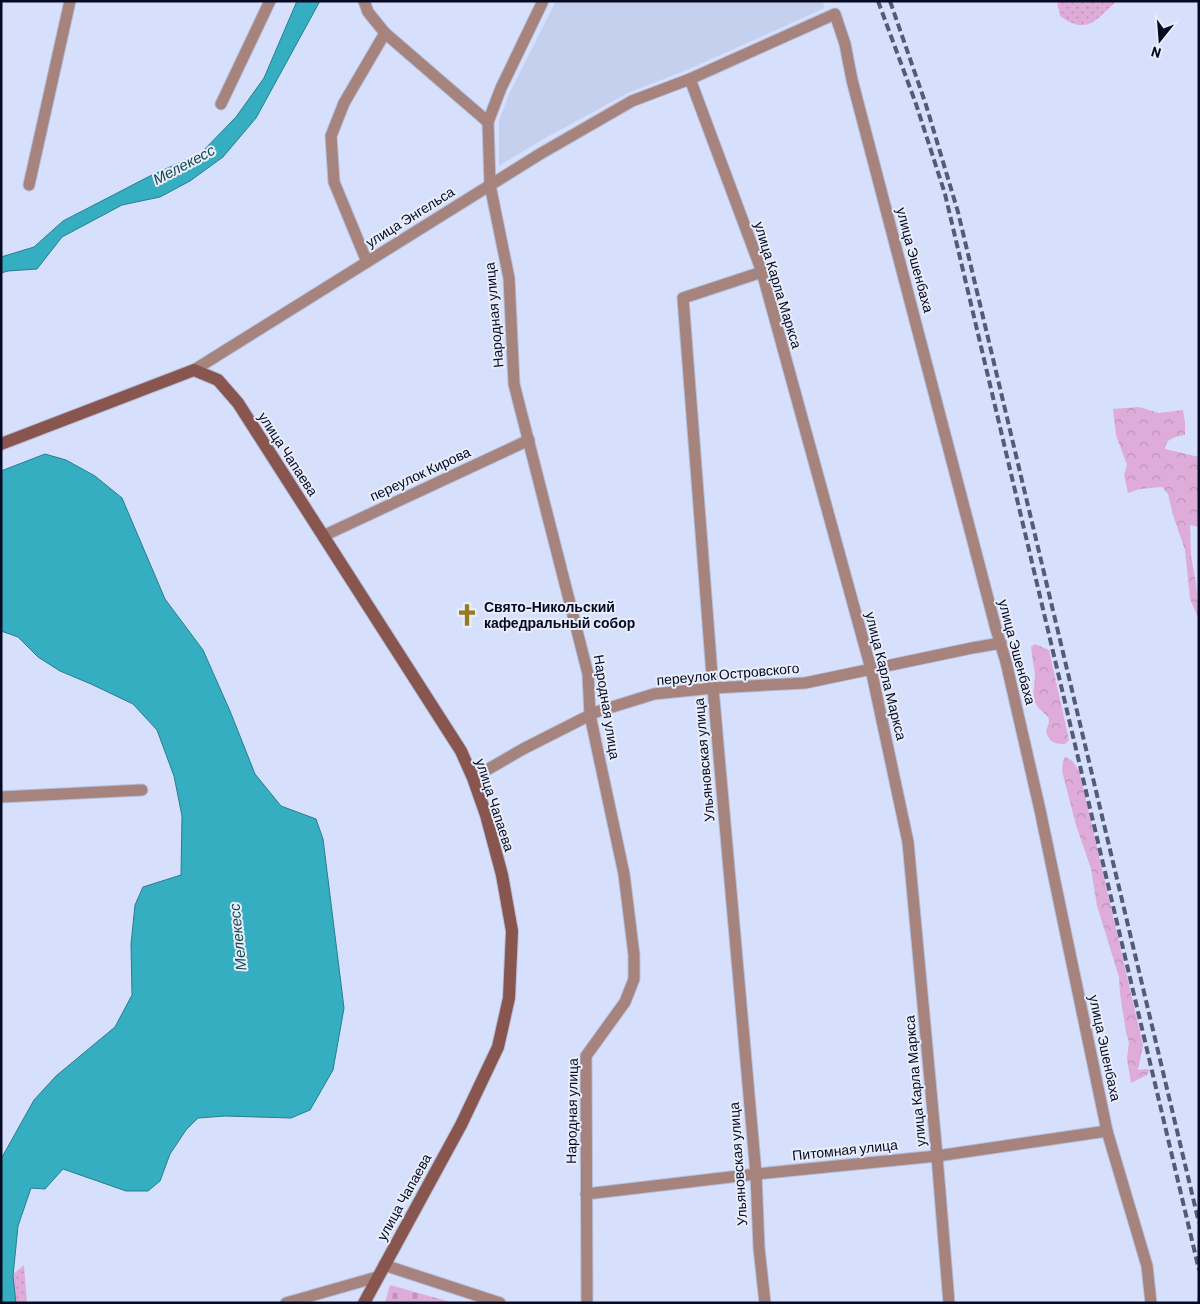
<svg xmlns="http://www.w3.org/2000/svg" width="1200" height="1304" viewBox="0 0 1200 1304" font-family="Barlow,sans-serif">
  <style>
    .built { fill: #c5d0ee }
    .grass { fill: url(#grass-dots) }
    .forest { fill: url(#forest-crowns) }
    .cemetery { fill: url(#cemetery-stones) }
    .water { fill: #35aec1; stroke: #277d91 }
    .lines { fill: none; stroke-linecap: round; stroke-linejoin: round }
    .street-casing { stroke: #b5bed9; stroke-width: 13 }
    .secondary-casing { stroke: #b5bed9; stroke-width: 14 }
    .street { stroke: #a6837d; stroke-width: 11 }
    .secondary { stroke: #88564e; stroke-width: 12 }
    .rail { stroke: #555b75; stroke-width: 4; stroke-dasharray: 8 4; stroke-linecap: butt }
    .labels { text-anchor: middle; stroke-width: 4; stroke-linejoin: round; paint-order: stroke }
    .street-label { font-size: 14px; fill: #060a22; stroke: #e8edfb }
    .poi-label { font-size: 14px; font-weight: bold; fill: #060a22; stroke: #e8edfb; text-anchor: start }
    .water-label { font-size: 15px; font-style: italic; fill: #154850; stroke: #e8edfb }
  </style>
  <defs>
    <pattern id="grass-dots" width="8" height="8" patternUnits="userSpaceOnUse" patternTransform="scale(1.25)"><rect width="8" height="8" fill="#dfacd9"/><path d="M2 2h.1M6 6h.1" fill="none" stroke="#be93ba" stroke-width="1.8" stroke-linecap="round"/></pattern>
    <pattern id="forest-crowns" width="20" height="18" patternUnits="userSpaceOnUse" patternTransform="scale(1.25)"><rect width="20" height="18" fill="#dfacd9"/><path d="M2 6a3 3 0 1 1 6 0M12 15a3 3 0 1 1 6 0" fill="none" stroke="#be93ba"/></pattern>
    <pattern id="cemetery-stones" width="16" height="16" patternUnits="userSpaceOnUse" patternTransform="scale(1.25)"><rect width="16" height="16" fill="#dfacd9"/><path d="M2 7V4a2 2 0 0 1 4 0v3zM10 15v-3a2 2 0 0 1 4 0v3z" fill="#be93ba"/></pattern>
  </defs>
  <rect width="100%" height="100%" fill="#d6e0fc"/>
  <!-- built -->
  <path class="built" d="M556 1H822L825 8 687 70 628 93 538 142 499 166V121L509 94Z"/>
  <!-- grass -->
  <g class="grass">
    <path d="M1057 1H1117C1095 20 1088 36 1060 16Z"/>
    <path d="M24 1265 27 1303H1V1274L11 1276Z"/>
  </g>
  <!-- forest -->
  <g class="forest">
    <path d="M1139 407 1159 413 1183 410 1185 422V435C1175 437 1166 438 1165 449L1199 457V527L1190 525 1191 556 1196 583 1199 620 1190 599 1185 550 1173 515 1168 494 1162 487 1140 489 1128 493 1124 475 1127 465 1116 435 1113 409Z"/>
    <path d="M1035 644 1049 650 1069 740 1065 744C1054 744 1049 742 1046 731 1055 711 1041 717 1035 702 1032 693 1035 684 1035 675 1034 666 1032 657 1031 647Z"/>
    <path d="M1065 757C1074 760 1076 766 1080 774L1143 1045 1138 1070 1146 1069 1150 1070 1147 1075 1131 1083 1127 1059 1129 1042 1126 1033 1120 993 1119 977 1097 906 1091 869 1076 825 1062 771 1063 761Z"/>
  </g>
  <!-- cemetery -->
  <path class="cemetery" d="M390 1285 454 1303H385Z"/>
  <!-- water -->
  <g class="water">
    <path d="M297 1H320L256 118 223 157 190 181 160 197 122 205 62 237 37 269 8 271 1 273V257L34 247 63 221 150 176 201 153 236 117 264 78Z"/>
    <path d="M45 454 66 460 95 476 122 498 165 599 203 650 230 711 255 774 281 806 316 819 323 839 344 1008 333 1070 310 1110 291 1118 225 1116 198 1118 186 1130 170 1154 160 1181 148 1191H126L63 1169 45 1189 31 1188 18 1226 13 1276 16 1303H1V1159L34 1100 56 1076 115 1027 132 995 131 944 135 905 143 887 181 875 182 816 174 776 157 730 133 704 91 684 60 671 38 657 18 637 1 631V471Z"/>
  </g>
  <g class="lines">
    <defs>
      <g id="street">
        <path d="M364 1 368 12 385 33 344 103 331 136 334 182 367 262"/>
        <path d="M543 1 501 88 488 122 490 185 509 278 514 384 588 674 590 715 624 874 634 955V979L625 1002 586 1056 587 1303"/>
        <path d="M385 33 488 122"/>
        <path d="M690 79 762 272 871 669 908 842 937 1156 949 1303"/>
        <path d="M221 104 270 1"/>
        <path d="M29 185 70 1"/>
        <path d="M762 272 683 298 713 688 756 1174 759 1248 765 1303"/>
        <path d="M194 370 540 154 632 101 690 79 835 14 845 44 852 80 996 629 1006 662 1040 810 1107 1131 1147 1266 1151 1303"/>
        <path d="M323 536 529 440"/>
        <path d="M473 778 523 749 596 712 654 694 713 688 805 683 972 648 1001 643"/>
        <path d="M1 797 142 790"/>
        <path d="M586 1194 756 1174 937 1156 1107 1131"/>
        <path d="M384 1265 500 1303"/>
        <path d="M286 1303 377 1277"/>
      </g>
      <path id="secondary" d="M1 444 194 370 218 380 238 403 461 751 473 778 486 815 502 875 512 931 509 998 498 1047 461 1125 364 1303"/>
    </defs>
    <!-- street casing -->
    <use href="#street" class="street-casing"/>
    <!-- secondary casing -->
    <use href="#secondary" class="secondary-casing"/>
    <!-- street -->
    <use href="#street" class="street"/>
    <!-- secondary -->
    <use href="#secondary" class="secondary"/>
    <!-- rail -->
    <g class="rail">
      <path d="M878 1 916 104 945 194 1199 1270"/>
      <path d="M890 1 926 105 958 212 1199 1223"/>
    </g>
  </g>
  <!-- icons -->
  <defs>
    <symbol id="church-bare" viewBox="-9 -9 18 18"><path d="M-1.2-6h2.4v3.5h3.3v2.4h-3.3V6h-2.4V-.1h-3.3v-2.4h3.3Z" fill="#967a22" stroke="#e8edfb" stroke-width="2.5" paint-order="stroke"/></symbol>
  </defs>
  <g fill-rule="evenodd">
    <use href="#church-bare" x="451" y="599" width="32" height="32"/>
  </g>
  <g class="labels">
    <!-- street labels -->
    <g class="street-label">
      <text transform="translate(410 217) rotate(-32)" y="5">улица Энгельса</text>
      <text transform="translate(915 260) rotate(75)" y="5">улица Эшенбаха</text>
      <text transform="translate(778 285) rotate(73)" y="5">улица Карла Маркса</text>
      <text transform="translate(494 315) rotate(-95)" y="5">Народная улица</text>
      <text transform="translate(288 454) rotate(57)" y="5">улица Чапаева</text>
      <text transform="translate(420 474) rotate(-25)" y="5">переулок Кирова</text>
      <text transform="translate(1017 652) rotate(75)" y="5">улица Эшенбаха</text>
      <text transform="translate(728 674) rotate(-5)" y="5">переулок Островского</text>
      <text transform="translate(886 676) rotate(76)" y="5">улица Карла Маркса</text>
      <text transform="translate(607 707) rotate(81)" y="5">Народная улица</text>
      <text transform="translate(704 760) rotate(-95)" y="5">Ульяновская улица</text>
      <text transform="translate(495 805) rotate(72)" y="5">улица Чапаева</text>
      <text transform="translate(1105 1048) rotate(78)" y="5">улица Эшенбаха</text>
      <text transform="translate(915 1081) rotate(-95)" y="5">улица Карла Маркса</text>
      <text transform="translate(572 1111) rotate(-89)" y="5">Народная улица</text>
      <text transform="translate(845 1150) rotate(-6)" y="5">Питомная улица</text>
      <text transform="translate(738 1164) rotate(-94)" y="5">Ульяновская улица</text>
      <text transform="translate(404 1197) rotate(-61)" y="5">улица Чапаева</text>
    </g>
    <!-- poi labels -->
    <g class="poi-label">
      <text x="484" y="612">Свято-Никольский<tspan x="484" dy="16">кафедральный собор</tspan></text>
    </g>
    <!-- water labels -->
    <g class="water-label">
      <text transform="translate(184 165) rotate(-28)" y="5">Мелекесс</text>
      <text transform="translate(238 937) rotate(-96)" y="5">Мелекесс</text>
    </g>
  </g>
  <!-- border -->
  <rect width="1200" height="1304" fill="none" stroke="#060a22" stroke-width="5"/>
  <!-- north arrow -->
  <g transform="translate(1160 40) rotate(197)" stroke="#e8edfb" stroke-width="4" paint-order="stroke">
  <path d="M0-4L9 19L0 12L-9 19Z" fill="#060a22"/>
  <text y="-8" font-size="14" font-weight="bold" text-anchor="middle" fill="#060a22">N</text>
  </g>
</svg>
